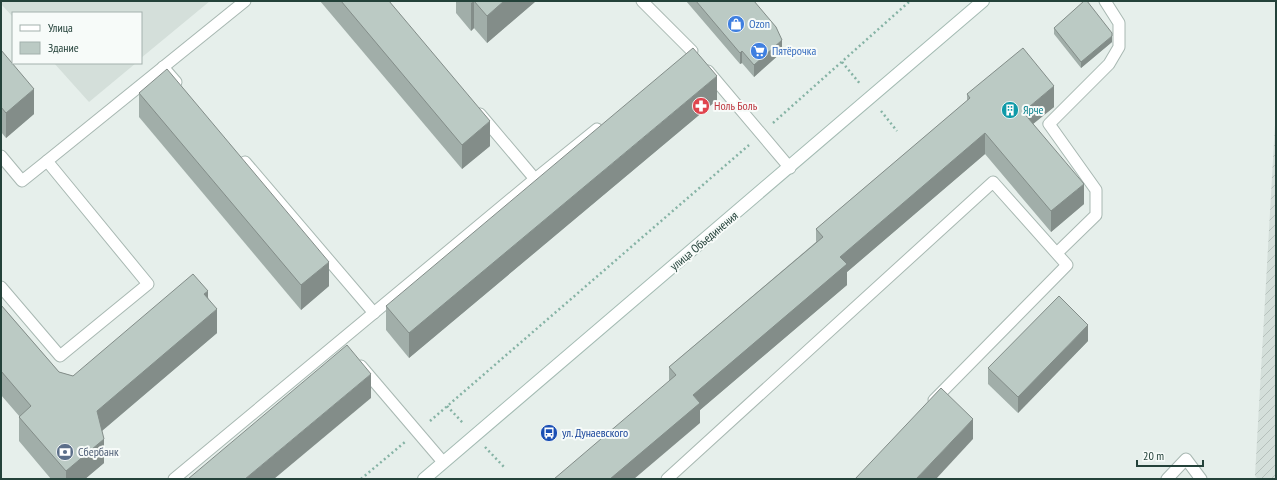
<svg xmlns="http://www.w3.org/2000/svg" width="1277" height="480" viewBox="0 0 1277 480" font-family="'PT Sans Narrow',sans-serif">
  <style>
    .built { fill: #d4dfda }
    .industrial { fill: url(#industrial-furrows) }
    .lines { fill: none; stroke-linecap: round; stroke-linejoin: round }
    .lane-casing { stroke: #a8b8b2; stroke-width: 13 }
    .secondary-casing { stroke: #a4bbb3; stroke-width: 14 }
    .path { stroke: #86b3a5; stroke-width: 2.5; stroke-dasharray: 2 3; stroke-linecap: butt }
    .lane { stroke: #fff; stroke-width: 11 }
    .secondary { stroke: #fff; stroke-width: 12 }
    .wall { fill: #a1aea9 }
    .shaded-wall { fill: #838d89 }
    .building { fill: #bbcac4; stroke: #838d89 }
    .labels { text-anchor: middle; stroke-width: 4; stroke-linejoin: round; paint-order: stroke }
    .shop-label { font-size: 12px; fill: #366cbe; stroke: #f7fbf9; text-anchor: start }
    .health-label { font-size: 12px; fill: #be3a42; stroke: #f7fbf9; text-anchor: start }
    .culture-label { font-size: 12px; fill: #0d838f; stroke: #f7fbf9; text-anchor: start }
    .street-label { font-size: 12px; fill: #24423a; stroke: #f7fbf9 }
    .transit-label { font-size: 12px; fill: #164399; stroke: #f7fbf9; text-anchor: start }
    .service-label { font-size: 12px; fill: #4e5e75; stroke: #f7fbf9; text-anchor: start }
  </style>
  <defs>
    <pattern id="industrial-furrows" width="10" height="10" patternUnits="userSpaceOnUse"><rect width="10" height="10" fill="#d4dfda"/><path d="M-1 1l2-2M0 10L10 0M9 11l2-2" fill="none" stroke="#b6c1bc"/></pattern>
  </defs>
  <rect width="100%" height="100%" fill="#e6efeb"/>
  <!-- built -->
  <g class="built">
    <path d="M1 1H210L141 58V13H13V17L1 4Z"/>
    <path d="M54 63H136L89 102Z"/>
  </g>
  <!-- industrial -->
  <path class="industrial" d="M1276 107V479H1258L1255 476Z"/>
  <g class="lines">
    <defs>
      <g id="lane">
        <path d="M642 1 692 51"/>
        <path d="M163 67 176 82"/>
        <path d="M708 71 790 168"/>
        <path d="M480 114 535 179 597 129"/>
        <path d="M1 156 22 181 47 161 148 284 60 356 1 287"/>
        <path d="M47 161 245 1"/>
        <path d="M245 162 374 313"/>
        <path d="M1057 253 1096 215V190L1049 124 1109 64 1119 47V23L1105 1"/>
        <path d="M361 366 443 462"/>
        <path d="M174 479 535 179"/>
        <path d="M667 479 993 182 1067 265 934 400"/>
        <path d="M1167 479 1186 459 1201 479"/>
      </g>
      <path id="secondary" d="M424 479 983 1"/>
    </defs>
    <!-- lane casing -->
    <use href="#lane" class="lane-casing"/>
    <!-- secondary casing -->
    <use href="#secondary" class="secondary-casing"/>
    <!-- path -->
    <g class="path">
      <path d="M842 62 861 85"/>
      <path d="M881 111 897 131"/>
      <path d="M773 123 910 1"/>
      <path d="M447 406 463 423"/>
      <path d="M430 421 749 145"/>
      <path d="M485 447 504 467"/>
      <path d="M361 479 405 442"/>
    </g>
    <!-- lane -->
    <use href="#lane" class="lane"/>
    <!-- secondary -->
    <use href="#secondary" class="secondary"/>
  </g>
  <!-- wall -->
  <g class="wall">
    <path d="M320 1H389L490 146 462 169Z"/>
    <path d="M456 1H536L487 43 474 28 471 31 456 13Z"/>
    <path d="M686 1H754L782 52 754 77 742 63 740 64Z"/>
    <path d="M1054 28 1112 42 1081 68 1054 34Z"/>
    <path d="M1 50 34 114 6 138 1 132Z"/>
    <path d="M139 93 329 286 301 310 139 117Z"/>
    <path d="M967 94 1054 107 1033 124 1084 204 1051 232 985 154 847 272V285L700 410V423L669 381V367L816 242V229L967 101Z"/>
    <path d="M717 100 409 358 386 330V306Z"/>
    <path d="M208 297 217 333 102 431 104 463 85 479H51L19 441V417H20L1 395V305L59 372 73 376Z"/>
    <path d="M1088 341 1018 413 988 384V368Z"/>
  </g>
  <!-- shaded-wall -->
  <g class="shaded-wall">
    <path d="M474 1V28L471 31V3Z"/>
    <path d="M504 1H536L487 43V16Z"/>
    <path d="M1112 36V42L1081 68V62Z"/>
    <path d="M782 40V52L754 77V65Z"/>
    <path d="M742 51V63L740 64V53Z"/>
    <path d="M717 76V100L409 358V333Z"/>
    <path d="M1054 86V107L1023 132V112Z"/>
    <path d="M34 89V114L6 138V113Z"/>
    <path d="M490 121V146L462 169V145Z"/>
    <path d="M985 133V154L847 272V285L700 410V423L634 479H610L693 395 840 257Z"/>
    <path d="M1084 184V204L1051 232V211Z"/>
    <path d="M329 262V286L301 310V285Z"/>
    <path d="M208 291V315L204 294Z"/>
    <path d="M217 309V333L97 435V411Z"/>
    <path d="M1088 325V341L1018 413V397Z"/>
    <path d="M371 374V398L274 479H245Z"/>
    <path d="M973 419V439L936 479H916Z"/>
    <path d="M104 439V463L85 479H66V471Z"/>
  </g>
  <!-- building -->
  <g class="building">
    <path d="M341 1H389L490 121 462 145Z"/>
    <path d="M474 1H504L487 16Z"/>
    <path d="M696 1H754L776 27 782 40 754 65 742 51 740 53Z"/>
    <path d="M1084 1H1087L1112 33V36L1081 62 1054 28Z"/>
    <path d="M693 48 717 76 409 333 386 306Z"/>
    <path d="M1023 48 1054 86 1023 112 1084 184 1051 211 985 133 840 257 847 264 693 395 700 403 610 479H554L676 375 669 367 823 237 816 229 970 98 967 94Z"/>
    <path d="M1 50 34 89 6 113 1 107Z"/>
    <path d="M167 69 329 262 301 285 139 93Z"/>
    <path d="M193 274 208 291 204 294 217 309 97 411 104 439 66 471 19 417 31 406 1 371V305L59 372 73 376Z"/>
    <path d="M1059 296 1088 325 1018 397 988 368Z"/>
    <path d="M347 345 371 374 245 479H188Z"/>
    <path d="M941 388 973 419 916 479H855Z"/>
  </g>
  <!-- icons -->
  <defs>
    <symbol id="shop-disc" viewBox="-11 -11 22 22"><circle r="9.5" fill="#3f7fe0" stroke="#f7fbf9"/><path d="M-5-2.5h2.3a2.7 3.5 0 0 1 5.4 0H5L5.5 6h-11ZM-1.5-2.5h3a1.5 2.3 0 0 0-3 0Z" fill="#fff"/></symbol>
    <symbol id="supermarket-disc" viewBox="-11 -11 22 22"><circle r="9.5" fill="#3f7fe0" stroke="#f7fbf9"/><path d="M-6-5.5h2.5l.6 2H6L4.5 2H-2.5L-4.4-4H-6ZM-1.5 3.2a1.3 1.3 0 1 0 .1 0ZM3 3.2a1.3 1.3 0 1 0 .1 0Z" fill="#fff"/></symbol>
    <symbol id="pharmacy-disc" viewBox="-11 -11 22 22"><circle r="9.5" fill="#e0444e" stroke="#f7fbf9"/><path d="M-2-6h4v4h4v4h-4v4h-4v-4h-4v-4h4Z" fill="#fff"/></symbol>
    <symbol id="building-disc" viewBox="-11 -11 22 22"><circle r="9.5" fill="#0f9aa8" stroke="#f7fbf9"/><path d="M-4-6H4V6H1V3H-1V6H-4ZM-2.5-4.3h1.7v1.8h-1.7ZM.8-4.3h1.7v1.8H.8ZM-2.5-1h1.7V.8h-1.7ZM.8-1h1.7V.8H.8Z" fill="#fff"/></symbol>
    <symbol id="bus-disc" viewBox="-11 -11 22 22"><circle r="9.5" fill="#1a4fb4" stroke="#f7fbf9"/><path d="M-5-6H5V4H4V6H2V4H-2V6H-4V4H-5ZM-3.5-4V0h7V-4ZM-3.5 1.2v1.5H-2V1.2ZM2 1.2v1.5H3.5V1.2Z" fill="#fff"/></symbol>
    <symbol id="bank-disc" viewBox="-11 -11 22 22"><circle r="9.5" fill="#5c6f8a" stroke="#f7fbf9"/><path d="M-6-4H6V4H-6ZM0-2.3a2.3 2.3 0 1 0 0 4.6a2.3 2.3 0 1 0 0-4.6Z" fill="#fff"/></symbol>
  </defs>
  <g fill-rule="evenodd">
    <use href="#shop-disc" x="726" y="14" width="20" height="20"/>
    <use href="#supermarket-disc" x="749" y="41" width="20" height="20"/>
    <use href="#pharmacy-disc" x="691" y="96" width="20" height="20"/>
    <use href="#building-disc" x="1000" y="100" width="20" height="20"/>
    <use href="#bus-disc" x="539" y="423" width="20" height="20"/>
    <use href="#bank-disc" x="55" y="442" width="20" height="20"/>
  </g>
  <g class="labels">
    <!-- shop labels -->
    <g class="shop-label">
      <text x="749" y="28">Ozon</text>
      <text x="772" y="55">Пятёрочка</text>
    </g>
    <!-- health labels -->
    <g class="health-label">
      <text x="714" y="110">Ноль Боль</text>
    </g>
    <!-- culture labels -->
    <g class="culture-label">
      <text x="1023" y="114">Ярче</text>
    </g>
    <!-- street labels -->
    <g class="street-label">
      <text transform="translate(704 241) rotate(-40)" y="4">улица Объединения</text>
    </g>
    <!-- transit labels -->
    <g class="transit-label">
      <text x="562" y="437">ул. Дунаевского</text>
    </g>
    <!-- service labels -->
    <g class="service-label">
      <text x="78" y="456">Сбербанк</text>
    </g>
  </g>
  <!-- border -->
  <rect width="1277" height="480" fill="none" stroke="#24423a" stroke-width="4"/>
  <!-- legend -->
  <rect x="12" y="12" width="130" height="52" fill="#f7fbf9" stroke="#a3b1ad"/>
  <rect x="20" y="25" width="20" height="6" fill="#ffffff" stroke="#a3b1ad"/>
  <text x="48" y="32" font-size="12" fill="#24423a">Улица</text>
  <rect x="20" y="42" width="20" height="12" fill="#bbcac4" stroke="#a3b1ad"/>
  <text x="48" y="52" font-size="12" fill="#24423a">Здание</text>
  <!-- scale -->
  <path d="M1137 460v6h66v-6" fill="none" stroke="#24423a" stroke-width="2"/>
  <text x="1143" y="460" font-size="12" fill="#24423a" stroke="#f7fbf9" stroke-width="3" paint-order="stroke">20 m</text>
</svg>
